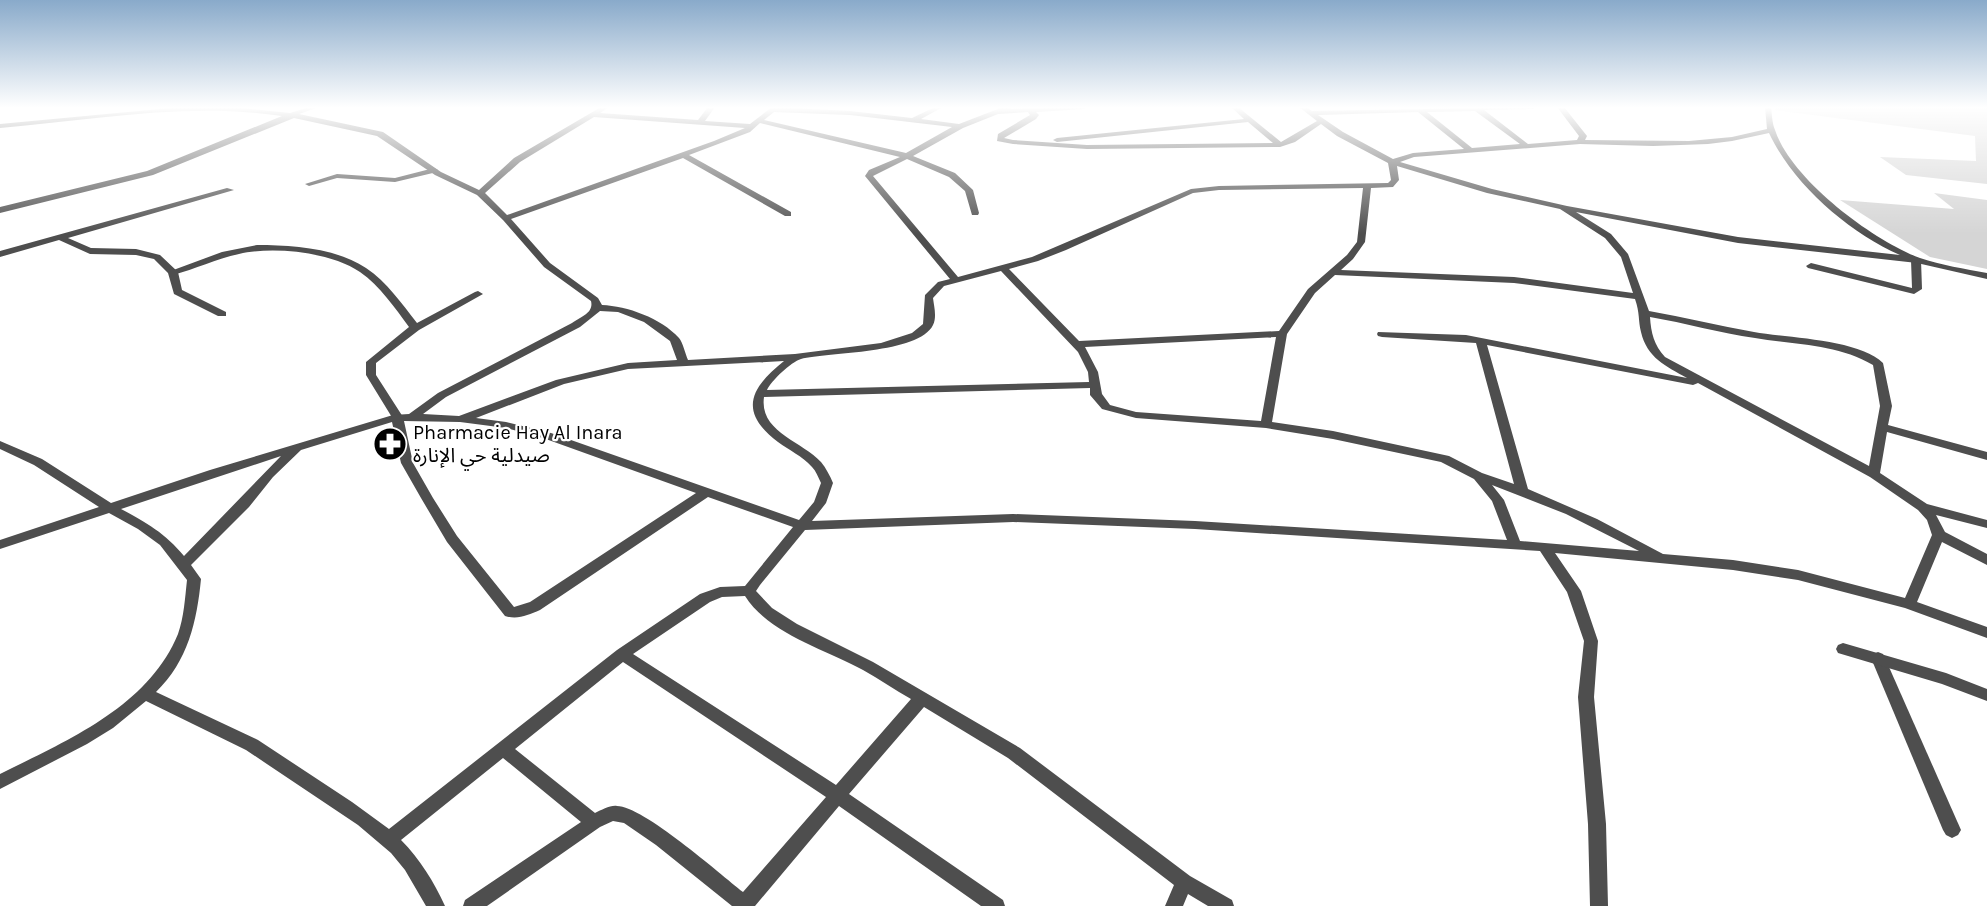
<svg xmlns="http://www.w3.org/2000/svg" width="1987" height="906" viewBox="0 0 1987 906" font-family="Karla,'Noto Sans Arabic',sans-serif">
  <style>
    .green { fill: #d5d5d5 }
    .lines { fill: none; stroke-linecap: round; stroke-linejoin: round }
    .service { fill: #4e4e4e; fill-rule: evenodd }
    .minor { fill: #4e4e4e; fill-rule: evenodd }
    .labels { text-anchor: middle; stroke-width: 4.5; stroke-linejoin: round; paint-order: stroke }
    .poi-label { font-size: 20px; fill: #000; stroke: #fff; text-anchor: start }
  </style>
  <rect width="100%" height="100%" fill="#fff"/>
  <!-- green -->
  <g class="green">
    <path d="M1775 107H1987V184L1906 175 1880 157 1976 161 1975 136 1775 110Z"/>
    <path d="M1934 193 1987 200V269L1930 257 1840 200 1954 209Z"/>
  </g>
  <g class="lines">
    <!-- service -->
    <g class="service">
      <path d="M434 168 438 170 437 172 395 182 337 178 309 186 305 184 337 174 395 178Z"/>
      <path d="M257 245C292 245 336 248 366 268 387 282 402 304 417 323L475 292 478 291 483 294 419 330 376 363V375L403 417 397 420 393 419 366 375V362L409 327C395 308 380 286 360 272 331 252 273 246 239 254 216 259 195 269 173 275L168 272 222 252Z"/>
      <path d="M1916 257 1921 260 1922 289 1914 294 1808 268 1806 266 1811 263 1912 288 1911 260Z"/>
      <path d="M1878 652 1883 654 1885 658 1961 830 1958 835 1952 838 1946 835 1943 830 1871 658 1873 654Z"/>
    </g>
    <!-- minor -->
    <g class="minor">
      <path d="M181 107 241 108 290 113 309 107H319L299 114 383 132 441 172 479 190 514 158 601 107H609L600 113 698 120 708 107H715L705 121 750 124 772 107 850 111 912 118 935 107H943L921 119 959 124 1003 107H1012L1009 109 1087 107 1084 109 1036 112 1039 115 1036 119 1004 138 1013 140 1087 145 1273 143 1248 122 1057 142 1053 140 1057 138 1244 119 1231 107H1238L1281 142 1317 121 1299 107H1306L1312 111 1536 107 1533 109 1484 110 1528 144 1577 140 1579 136 1557 107H1564L1587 136 1585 140 1689 141 1732 137 1767 129 1765 107H1771C1772 114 1772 123 1775 130 1791 179 1872 240 1920 258 1941 265 1965 269 1987 273V279L1917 263 1738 243 1576 212 1611 234 1628 254 1649 311C1684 317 1719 326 1754 332 1787 338 1859 339 1883 363L1892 406 1888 425 1987 452V460L1887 432 1880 473 1927 504 1987 520V528L1936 515 1945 532 1987 554V565L1942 542 1917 602 1987 627V638L1905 608 1798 580 1733 570 1555 553 1581 591 1598 641 1594 697 1606 824 1608 906H1590L1588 824 1578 697 1584 641 1567 592 1540 551 1195 529 1013 522 805 530 760 585 756 591 772 608 797 624 873 662 1020 748 1190 876 1232 900 1234 906H1208L1188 894 1183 906H1165L1174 885 1008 758 924 707 849 794 1003 900 1005 906H981L839 806 755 906H732L656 845 624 823 613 821 600 827 487 906H463L465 900 581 822 503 758 401 840C420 859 434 882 445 906H426L405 870 391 853 358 825 246 750 146 701 113 728 87 744 0 789V774C66 741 148 707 178 634 184 617 185 598 187 580L160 545 138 529 109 513 0 549V540L99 507 34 465 0 449V441L42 459 111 503 210 470 393 415 409 414 438 393 572 323C581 317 594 313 591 301L544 267 503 220 477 195 435 175 377 136 294 118 153 175 0 213V207L147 171 282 116C188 102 93 120 0 128V124ZM1475 111 1520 144 1472 148 1427 112ZM774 112 850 115 952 127 906 153 764 120ZM1028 112 1030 115 998 134 997 141 1013 144 1087 149 1280 147 1295 142 1321 124 1337 136 1388 163 1391 180 1388 183 1219 186 1191 189 1032 257 958 277 873 176 907 159 949 177 965 191 972 215H978L979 213 973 190 955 173 913 156 963 128 998 114ZM1418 112 1464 149 1413 153 1393 159 1343 132 1318 115ZM594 117 745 128 714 141 507 215 485 193 520 162ZM760 123 900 157 869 170 865 176 950 279 938 282 925 295 923 324 912 333 881 343 795 354 688 360C685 353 683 343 679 338 661 318 627 306 602 305L598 298 550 263 511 219 683 158 785 216H791V212L689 155 750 132ZM1769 133C1793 184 1848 232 1900 255L1738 237 1567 206 1492 189 1400 162 1414 157 1580 144 1653 146 1708 144 1732 141ZM1397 166 1487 193 1560 209 1605 238 1621 257 1633 293 1514 277 1341 270 1353 259 1365 242 1371 188 1393 187 1399 180ZM1363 188 1357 242 1347 255 1308 289 1279 331 1079 341 1009 269 1038 261 1066 250 1193 193 1219 190ZM1001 271 1078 352 1088 372 1089 382 767 390C771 381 791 362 801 359 828 352 919 354 933 325 937 317 934 306 933 298L944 286ZM1335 275 1514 283 1635 299C1640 313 1638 320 1641 332 1647 358 1666 366 1687 378L1466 335 1378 332 1377 334 1378 336 1382 337 1476 343 1514 484 1482 473 1449 456 1333 431 1272 422 1287 334 1315 293ZM600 311 618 312 644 322 670 341 677 360 628 363 556 380 459 416 423 414 446 397 580 327ZM1650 317C1685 323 1720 333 1755 338 1795 345 1837 344 1873 365L1880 406 1869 466 1665 357C1654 345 1651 333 1650 317ZM1276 337 1261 421 1136 412 1110 405 1102 394 1098 372 1085 347ZM1487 345 1693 385 1698 383 1870 477 1918 510 1927 520 1932 535 1905 598 1798 570 1733 560 1663 554 1597 519 1528 489ZM784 361C750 388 738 412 778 442 789 450 802 456 812 467 816 471 818 477 821 483L814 502 799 520 551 433 506 422 476 418 564 384 628 369ZM1090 388V395L1102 409 1136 418 1266 428 1333 439 1441 462 1474 479 1492 501 1507 540 1195 521 1013 514 812 521 826 503 833 483C830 476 826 468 821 462 802 441 759 432 764 397ZM404 421 460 422 506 428 543 438 696 493 530 602 514 607 457 536 433 498 413 463ZM392 422 401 463 421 498 447 542 505 616C518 620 528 615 540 610L708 497 793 527 745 586 720 587 700 594 617 650 389 829 352 802 258 740 156 692C188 661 197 621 201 579L191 565 249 507 273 477 301 450ZM281 456 184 556C165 533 147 523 121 509ZM1492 485 1566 514 1639 551 1520 541 1504 500ZM745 596C768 633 826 650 863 670 879 679 895 690 911 699L836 785 633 654 710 602 722 597ZM623 662 826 797 743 892C720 874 643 806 617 806 610 805 602 810 595 813L515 749Z"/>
      <path d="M227 188 234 190 68 238 91 248 136 249 160 255 178 272 182 290 226 312V316H218L174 294 168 273 154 259 136 255 90 254 59 240 0 257V251Z"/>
      <path d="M1843 643 1946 673 1987 689V701L1942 684 1838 653 1836 649 1838 645Z"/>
    </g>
  </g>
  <!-- sky -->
  <linearGradient id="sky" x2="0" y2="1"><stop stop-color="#89aaca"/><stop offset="0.46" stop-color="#fff"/><stop offset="1" stop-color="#fff" stop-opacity="0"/></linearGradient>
  <rect width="1987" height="234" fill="url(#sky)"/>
  <!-- icons -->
  <defs>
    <symbol id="pharmacy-disc" viewBox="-11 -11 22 22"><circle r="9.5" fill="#000" stroke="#fff"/><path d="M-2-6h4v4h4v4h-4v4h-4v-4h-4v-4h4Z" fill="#fff"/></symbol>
  </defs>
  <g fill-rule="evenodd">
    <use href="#pharmacy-disc" x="371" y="425" width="38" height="38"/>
  </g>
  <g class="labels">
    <!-- poi labels -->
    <g class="poi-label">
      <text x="413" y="439">Pharmacie Hay Al Inara<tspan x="413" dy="23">صيدلية حي الإنارة</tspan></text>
    </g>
  </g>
</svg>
